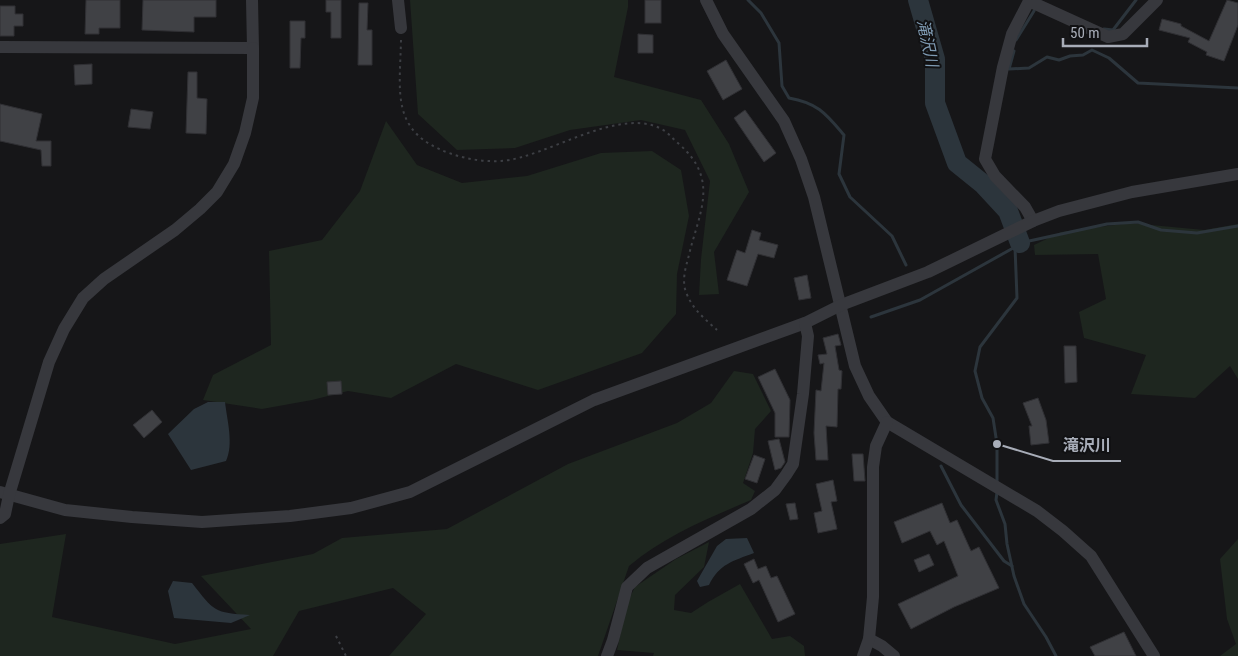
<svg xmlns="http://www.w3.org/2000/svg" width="1238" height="656" viewBox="0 0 1238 656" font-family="'Roboto Condensed','Noto Sans JP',sans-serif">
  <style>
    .green { fill: #1e261f }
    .water { fill: #2c353c }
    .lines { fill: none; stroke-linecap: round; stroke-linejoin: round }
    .stream { stroke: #2c353c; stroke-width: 3 }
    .river { stroke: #2c353c; stroke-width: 20 }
    .building { fill: #404145; stroke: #303034 }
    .path { stroke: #3d3f44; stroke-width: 2; stroke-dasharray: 2.5 4; stroke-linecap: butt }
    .minor { stroke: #37383d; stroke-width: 12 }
    .labels { text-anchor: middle; stroke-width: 4; stroke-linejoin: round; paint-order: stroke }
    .water-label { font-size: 16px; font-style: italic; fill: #7f9bb3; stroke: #111113 }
    .leader { fill: none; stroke: #a8adb8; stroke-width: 2 }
    .callout-dot { fill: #a8adb8; stroke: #111113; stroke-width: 2 }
    .callout-label { font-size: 16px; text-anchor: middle; font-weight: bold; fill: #a8adb8; stroke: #111113; stroke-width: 4; stroke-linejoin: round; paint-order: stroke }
  </style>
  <rect width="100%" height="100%" fill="#161618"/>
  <!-- green -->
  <g class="green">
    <path d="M410 0H628V7L614 77 701 100 729 144 749 192 714 252 719 294 699 295 701 259 710 181 685 130 641 120 570 130 515 148 457 150 418 114Z"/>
    <path d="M386 121 417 165 462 183 527 176 601 153 652 151 681 170 689 216 677 274 676 314 642 353 538 390 456 364 391 398 348 391 312 400 262 409 203 400 213 375 271 345 269 251 322 240 360 191Z"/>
    <path d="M1130 223 1204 230 1238 224V379L1230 366 1195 398 1131 394 1146 355 1084 338 1079 312 1106 299 1098 254 1035 255 1034 245 1061 232Z"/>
    <path d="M734 371 753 374 771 411 755 429 753 453 743 483 755 491 751 500C707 519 666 535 629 566L598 656H389L426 614 393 588 299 611 273 656H0V544L66 534 52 617 175 644 251 629 201 576 313 554 342 538 447 529 568 464 677 423 711 403Z"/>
    <path d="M1238 539V656H1220L1236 644 1227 619 1220 559Z"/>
    <path d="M709 542 704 567 675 595 674 610 691 613 708 602 740 584 772 639 790 636 804 646 805 656H653L654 653 617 650 627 603 635 587 676 559Z"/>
  </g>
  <!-- water -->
  <g class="water">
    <path d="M208 402H225C227 420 234 444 226 461L191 470 168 434 194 409Z"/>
    <path d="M747 538 754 553C733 561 719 564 709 585L700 587 697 581 717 546 726 539Z"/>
    <path d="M173 581 192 583C214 611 214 613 250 615L231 623 174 618 168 591Z"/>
  </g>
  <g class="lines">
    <!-- stream -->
    <g class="stream">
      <path d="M748 0 761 13 779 43 782 86 789 98C818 103 826 114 844 135L839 174 850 197 892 236 906 265"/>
      <path d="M1104 29 1113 30 1136 0"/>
      <path d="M1016 40 1034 11 1035 6"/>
      <path d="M1014 51 1009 69 1029 68 1047 57 1059 60 1070 56 1083 55 1092 50 1109 58 1138 83 1238 88"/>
      <path d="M871 317 920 300 1015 247"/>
      <path d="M941 466 961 505 1004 561 1012 566"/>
      <path d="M997 484V444L993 418 982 398 975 371 980 347 1017 298 1015 247 1020 243 1107 224 1138 222 1161 230 1197 233 1238 226"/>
      <path d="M997 492 996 500 1005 524 1007 544 1014 576 1024 604 1046 637 1056 656"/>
    </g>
    <!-- river -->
    <path class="river" d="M918 0 935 59V103L957 163 983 184 1008 211 1020 243"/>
  </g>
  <!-- building -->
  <g class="building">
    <path d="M86 0H120V28H99V34H85Z"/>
    <path d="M143 0H216V17H194V32L142 30Z"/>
    <path d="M326 0H341V38H331V12H326Z"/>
    <rect x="645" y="0" width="16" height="23"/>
    <path d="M1227 0 1238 3V25L1224 61 1206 55 1207 52 1188 42 1190 38 1159 30 1162 19 1181 24V26L1209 41Z"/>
    <path d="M359 3H368L367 30H372V65H358Z"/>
    <path d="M0 6H15V14H23V26H14V36H0Z"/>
    <path d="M290 21H305V38H301L300 68H290Z"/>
    <path d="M638 34 653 35V53H638Z"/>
    <path d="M726 60 742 89 723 100 707 71Z"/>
    <path d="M92 64V84L75 85 74 65Z"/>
    <path d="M188 72H197V98L207 99 206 134 186 133Z"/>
    <path d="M0 104 42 114 36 141H51V166H42L41 150 0 141Z"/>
    <path d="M131 109 153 112 150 129 128 127Z"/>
    <path d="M745 110 776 153 764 162 734 118Z"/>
    <path d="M752 230 761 233 759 240 778 245 774 258 758 254 747 286 727 280 737 250 745 253Z"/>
    <path d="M807 275 811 298 799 300 794 278Z"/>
    <path d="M838 334 841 345 835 346 839 370 842 371 841 389H838L837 427 826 426 828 460H816L814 433 816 390 821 391 824 363 820 364 818 355 827 354 823 338Z"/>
    <path d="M1064 346H1076L1077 382 1065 383Z"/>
    <path d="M775 369 790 400 789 437H775V413L758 377Z"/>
    <path d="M341 381 342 394 328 395 327 382Z"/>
    <path d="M1038 398 1046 420 1049 443 1031 445 1029 426H1032L1023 403Z"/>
    <path d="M152 410 162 422 144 438 133 425Z"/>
    <path d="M779 439 785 462 781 468 775 470 768 441Z"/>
    <path d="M852 454H863L865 481H854Z"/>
    <path d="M754 455 765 459 757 483 745 479Z"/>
    <path d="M833 480 837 501 831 502 837 529 818 533 814 513 822 511 816 484Z"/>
    <path d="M795 503 798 519 790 520 786 504Z"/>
    <path d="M942 503 950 523 957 520 971 551 979 547 999 588 954 607 911 629 898 604 958 576 944 541 937 545 930 531 902 543 894 522Z"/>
    <path d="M929 554 934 565 919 572 914 560Z"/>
    <path d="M754 559 758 569 766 566 771 578 777 576 795 614 778 622 759 580 753 583 744 564Z"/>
    <path d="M1124 632 1136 656H1095L1090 647Z"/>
  </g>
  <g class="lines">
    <!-- path -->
    <g class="path">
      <path d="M401 40C400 92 390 132 449 153 466 159 483 162 501 161 547 158 622 103 665 131 670 135 674 140 679 144 721 181 698 214 688 259 685 269 682 282 686 292 692 309 705 319 717 330"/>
      <path d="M336 636 346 656"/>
    </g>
    <!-- minor -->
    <g class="minor">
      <path d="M398 0 401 28"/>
      <path d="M706 0 723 34 784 121 801 159 814 197 855 366 869 396 887 422 1037 511 1063 531 1091 556 1154 656"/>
      <path d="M0 47 253 48 252 0"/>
      <path d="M1033 221 1025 207 995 176 985 159 1003 67 1012 34 1029 1 1108 37 1123 34 1157 0"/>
      <path d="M0 492 65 510 132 517 202 522 290 516 351 508 410 492 594 400 805 323 841 305 928 272 1033 221 1059 211 1132 192 1238 174"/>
      <path d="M0 518 5 514 9 495 49 362 64 329 83 298 104 279 175 230 200 209 217 192 234 164 245 133 253 98V48"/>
      <path d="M869 639 882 646 894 656"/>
      <path d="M607 656 613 640 627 587 647 568 751 509 775 490 786 475 793 464 803 394 808 336 805 323"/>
      <path d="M863 656 869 639 873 597V467L876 446 887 422"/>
    </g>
  </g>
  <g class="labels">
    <!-- water labels -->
    <g class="water-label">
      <text transform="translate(928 43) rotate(78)" y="6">滝沢川</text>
    </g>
  </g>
  <!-- callouts -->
  <path class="leader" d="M997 444L1053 461H1121"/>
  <circle class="callout-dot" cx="997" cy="444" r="5"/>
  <g class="callout-label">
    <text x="1087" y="451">滝沢川</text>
  </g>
  <!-- scale -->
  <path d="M1063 38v8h84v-8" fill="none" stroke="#a8adb8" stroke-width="2.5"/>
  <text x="1070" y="38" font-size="15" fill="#a8adb8" stroke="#111113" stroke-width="4" paint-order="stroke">50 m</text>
</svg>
